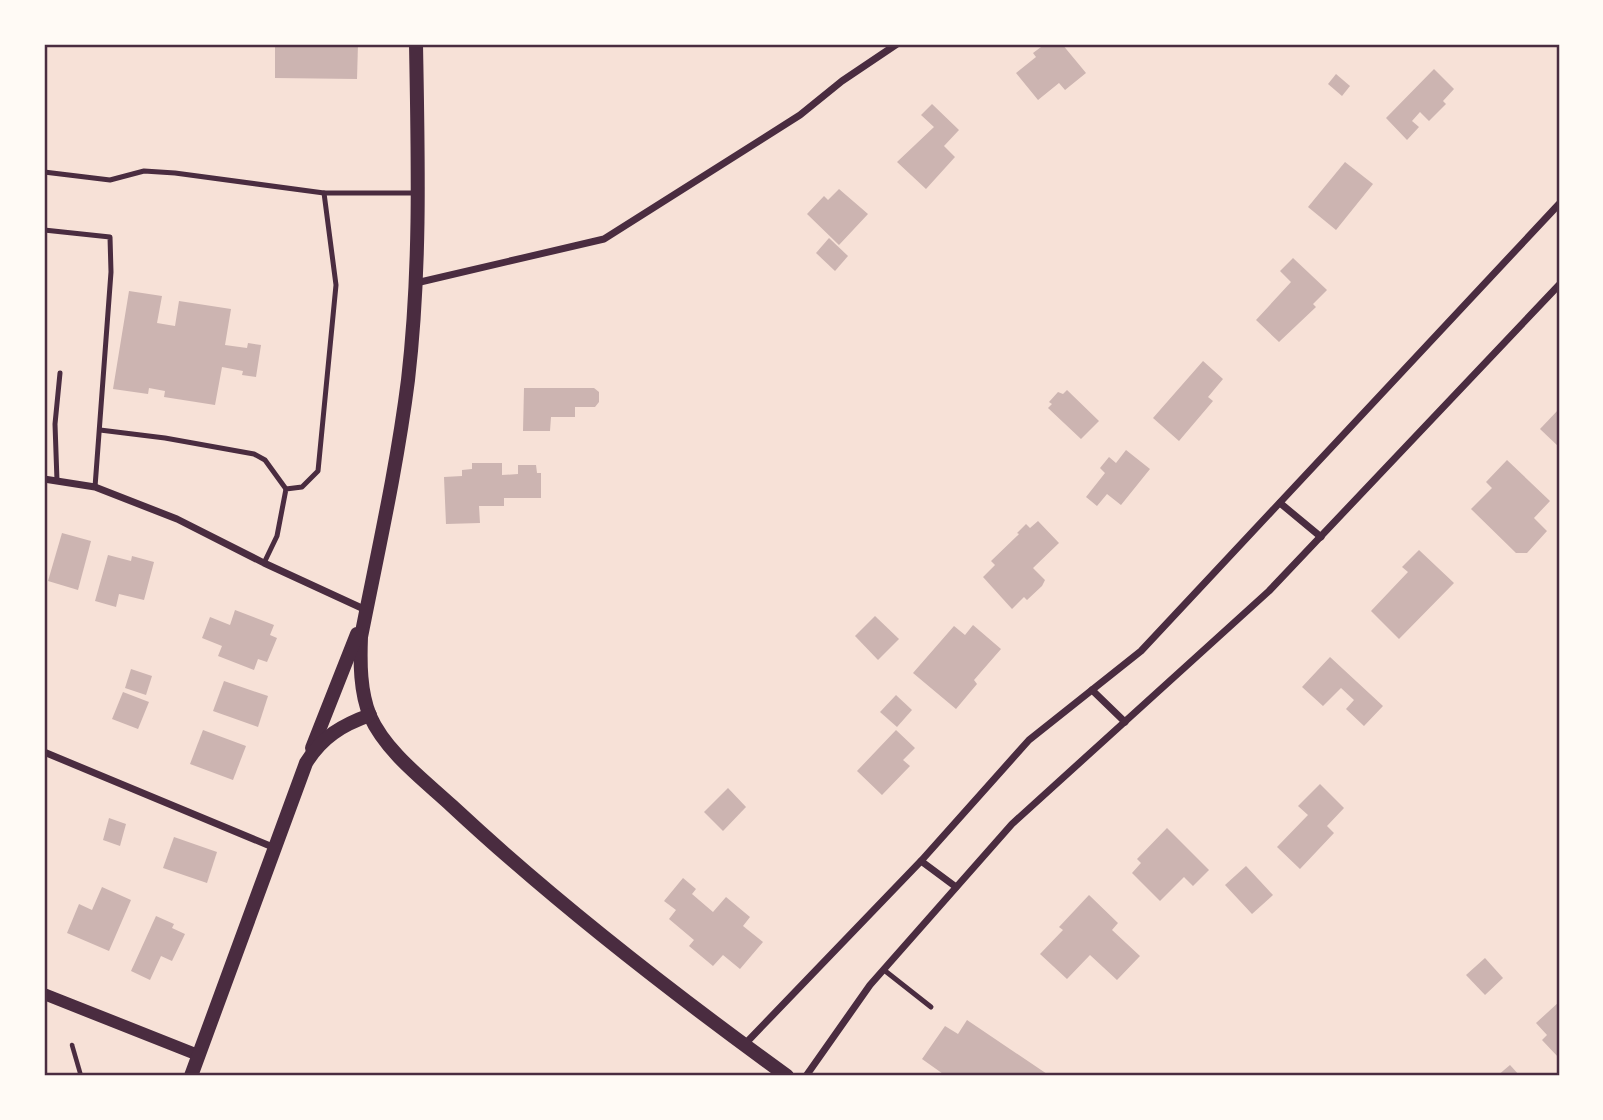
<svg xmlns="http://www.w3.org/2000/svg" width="1603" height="1120" viewBox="0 0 1603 1120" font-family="Barlow,sans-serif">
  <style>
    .building { fill: #ccb4b1 }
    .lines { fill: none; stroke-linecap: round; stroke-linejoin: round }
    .path { stroke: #4a2c40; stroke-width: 4.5 }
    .service { stroke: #4a2c40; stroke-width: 5 }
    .minor { stroke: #4a2c40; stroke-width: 7 }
    .tertiary { stroke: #4a2c40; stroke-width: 12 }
    .secondary { stroke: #4a2c40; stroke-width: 14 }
    .neatline { fill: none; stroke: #4a2c40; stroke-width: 2.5 }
  </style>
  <rect width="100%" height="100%" fill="#f7e1d7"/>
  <!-- building -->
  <g class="building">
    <path d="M275 44H358L357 79 275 78Z"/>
    <path d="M1045 44H1062L1086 73 1065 90 1059 83 1038 100 1016 73 1036 57 1033 53Z"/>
    <path d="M1434 69 1454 89 1443 101 1446 104 1429 121 1420 112 1412 121 1419 127 1407 140 1386 118Z"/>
    <path d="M1336 74 1350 86 1342 96 1328 84Z"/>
    <path d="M932 104 959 130 944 146 955 157 926 189 897 162 934 127 921 115Z"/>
    <path d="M1345 162 1373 184 1336 230 1308 207Z"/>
    <path d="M839 189 868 214 839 245 807 214 824 196 828 200Z"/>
    <path d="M829 238 848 256 835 271 816 253Z"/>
    <path d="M1293 258 1327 290 1313 304 1316 307 1279 342 1256 320 1291 282 1280 271Z"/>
    <path d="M129 291 162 296 157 323 175 326 179 301 231 309 225 345 247 348 248 343 261 345 256 377 242 375 243 371 222 367 215 405 164 397 165 391 149 388 148 394 113 389Z"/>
    <path d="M1203 361 1223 379 1208 397 1213 401 1179 441 1153 418Z"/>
    <path d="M524 388H594L599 392V402L595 407H575V417H551L550 431H523Z"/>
    <path d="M1067 390 1099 421 1081 439 1048 408 1052 404 1049 402 1058 392 1063 394Z"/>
    <path d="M1559 409V447L1540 429Z"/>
    <path d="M1126 450 1150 469 1121 505 1107 494 1097 506 1086 497 1105 473 1100 468 1109 457 1116 463Z"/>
    <path d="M1507 460 1550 501 1534 518 1547 531 1527 553H1516L1471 509 1492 488 1486 482Z"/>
    <path d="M472 463H502V475L518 474V465H536L537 473H541V498H504V506H479L480 523 446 524 444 477 462 476V470L472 469Z"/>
    <path d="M1038 521 1059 543 1033 568 1045 580 1042 586 1027 600 1024 597 1012 609 983 577 995 565 991 561 1019 534 1017 533 1026 524 1030 528Z"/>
    <path d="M62 533 91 541 78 590 48 581Z"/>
    <path d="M1419 550 1454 583 1399 639 1371 611 1408 572 1402 567Z"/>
    <path d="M108 555 131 561 132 556 154 562 144 600 119 594 116 607 95 601Z"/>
    <path d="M235 610 274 625 270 635 277 638 267 662 258 659 254 670 218 656 222 646 202 638 210 617 230 625Z"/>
    <path d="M875 616 899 639 878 660 855 636Z"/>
    <path d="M973 625 1001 649 974 680 977 684 956 709 913 673 954 626 965 635Z"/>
    <path d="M1330 657 1383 706 1364 726 1346 709 1354 700 1341 688 1323 706 1302 687Z"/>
    <path d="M131 669 152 676 146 695 125 688Z"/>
    <path d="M224 681 268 696 258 727 213 711Z"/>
    <path d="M123 692 149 702 138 729 112 719Z"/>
    <path d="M896 695 912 710 897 727 880 712Z"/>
    <path d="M203 730 246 746 233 780 190 764Z"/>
    <path d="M896 730 915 748 903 760 910 766 882 795 857 771Z"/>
    <path d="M1320 784 1344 808 1327 826 1334 833 1300 869 1277 847 1308 815 1298 806Z"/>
    <path d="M728 788 746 807 723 831 704 812Z"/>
    <path d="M109 818 126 824 120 846 103 840Z"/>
    <path d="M1167 828 1209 870 1193 886 1184 877 1160 901 1132 873 1141 863 1137 859Z"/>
    <path d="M174 837 217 852 207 883 163 868Z"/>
    <path d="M1246 866 1273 895 1252 914 1225 885Z"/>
    <path d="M683 878 696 889 692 894 713 912 726 897 750 917 743 926 763 942 740 969 723 955 713 966 689 946 694 940 669 919 676 910 664 901Z"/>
    <path d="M102 887 131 900 109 951 67 933 79 904 92 910Z"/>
    <path d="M1089 895 1118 923 1112 930 1140 956 1117 980 1090 955 1067 979 1040 954 1063 930 1059 927Z"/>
    <path d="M156 916 174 924 172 928 185 934 172 961 161 956 150 980 131 971Z"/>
    <path d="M1485 958 1503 978 1485 995 1466 975Z"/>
    <path d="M1559 1002V1058L1542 1040 1547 1035 1536 1023Z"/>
    <path d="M967 1020 1050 1076H946L922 1059 945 1026 958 1034Z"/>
    <path d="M1510 1065 1520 1076H1497Z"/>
  </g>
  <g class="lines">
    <!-- path -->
    <path class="path" d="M72 1045 81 1076"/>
    <!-- service -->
    <g class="service">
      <path d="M44 172 110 180 144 171 175 173 324 193H415"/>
      <path d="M44 230 110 237 111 272 95 487"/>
      <path d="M100 430 165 438 254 454 265 460 286 489"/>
      <path d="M57 481 55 424 60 373"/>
      <path d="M264 563 277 536 286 489 302 487 318 471 336 285 324 193"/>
      <path d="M884 970 931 1007"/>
    </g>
    <!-- minor -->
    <g class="minor">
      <path d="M416 283 604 239 800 115 842 81 897 44"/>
      <path d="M44 479 95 487 177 519 264 563 366 610"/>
      <path d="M1280 503 1321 537"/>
      <path d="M1092 690 1125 722"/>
      <path d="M44 752 275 848"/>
      <path d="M921 861 956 887"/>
      <path d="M744 1045 921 861 1029 740 1141 651 1559 204"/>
      <path d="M806 1076 870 985 1012 824 1269 591 1559 285"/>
    </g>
    <!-- tertiary -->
    <path class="tertiary" d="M44 994 198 1055"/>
    <!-- secondary -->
    <g class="secondary">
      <path d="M416 44C418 156 421 268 408 380 397 467 378 551 361 637 360 662 360 692 370 716 386 752 424 780 452 806 557 904 671 992 787 1076"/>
      <path d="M312 748 357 634"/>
      <path d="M191 1076 306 763C322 737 342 725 370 715"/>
    </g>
  </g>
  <!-- border -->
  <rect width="1603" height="1120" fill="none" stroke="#fffaf5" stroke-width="91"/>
  <rect x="46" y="46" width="1512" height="1028" class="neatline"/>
</svg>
